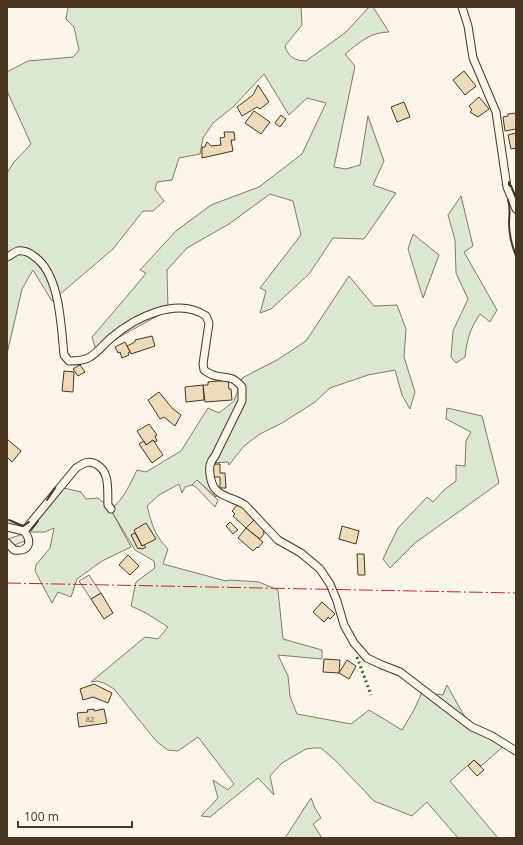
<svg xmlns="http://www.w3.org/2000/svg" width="523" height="845" viewBox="0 0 523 845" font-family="'Open Sans',sans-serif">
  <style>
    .green { fill: #dce7d0; stroke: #887966 }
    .parking { fill: #ede7d9; stroke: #887966 }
    .building { fill: #ecdcbc; stroke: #4a3520 }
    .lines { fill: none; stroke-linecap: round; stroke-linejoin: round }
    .street-casing { stroke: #4a3520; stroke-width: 9 }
    .street { stroke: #fbf6e9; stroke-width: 7 }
    .hedge { stroke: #436837; stroke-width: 3; stroke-dasharray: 2 3; stroke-linecap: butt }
    .wall { stroke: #4a3520; stroke-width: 2 }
    .power { stroke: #c62828; stroke-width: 1; stroke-dasharray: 14 3 2 3; stroke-linecap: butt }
    .labels { text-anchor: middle; stroke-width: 3; stroke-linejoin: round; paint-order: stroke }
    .number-label { font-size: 8px; fill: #725f47 }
  </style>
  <rect width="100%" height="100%" fill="#fbf6e9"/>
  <!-- green -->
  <g class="green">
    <path d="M68 7H301L302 25 285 46C288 57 296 61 306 61L346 32 369 7H373L389 32C370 32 359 43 345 54L355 66 334 167 346 169 360 165 368 116 384 161 373 185 396 193 364 239 333 238 309 274 271 309 260 313 266 291 260 288 301 235 293 201 270 194 229 224 187 248 167 270 168 310 96 350 92 337 134 288 146 273 140 270 176 231 211 205 259 187 302 154 326 103 307 98 289 115 264 74 233 107 213 123 203 138 200 154 179 158 172 180 157 182 155 189 164 201 153 211H143L113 249 52 301 33 270 22 289 7 354V173L14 162 31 144 7 91V72L28 61 73 57 79 50 74 27 66 19Z"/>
    <path d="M461 196 473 246 464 252 497 310 490 322 480 314C470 329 467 339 465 357L456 363 451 357 453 331 468 299 456 273 455 240 448 215Z"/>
    <path d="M413 234 439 255 423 298 408 249Z"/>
    <path d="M349 276 374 306 397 305 406 329 404 357 415 392 410 409 402 395 395 370 368 375 330 388 315 402 282 423 260 434 244 446 229 465 228 462 212 463 209 468 218 492 216 497 197 480 192 485 185 487 182 493 179 484 159 495 147 506C152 524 154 535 168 549L163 564 226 581 230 580 259 582 278 590 283 639 322 650V659L278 655 288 676 290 696 297 714 351 724 369 710 402 730 414 710 423 690 427 693 443 695 447 685 462 712 472 727 506 744 481 766 474 760 450 781 498 838H458L427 802 412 816 374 801 335 760 321 748H314L306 749 282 763 270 776 274 795 258 778 210 817 201 816 218 798 213 780 228 790 234 784 198 737 178 751 168 750 157 742 114 689 104 683 97 681 91 682 145 637 158 639 168 627 146 613 131 606 136 582 155 568 154 561 135 550 112 512 131 547 102 561 77 579 71 597 58 592 52 603 35 571 36 565 50 548 54 528 45 532H29L64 488 81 492 86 499 98 498 111 509C124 499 130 484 137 470L146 472 181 451 208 408 219 413 234 401 242 378 277 360 306 341Z"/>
    <path d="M447 408 482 416 499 483 415 543 390 568 383 559 398 528 427 497 433 502 444 490 456 481V465L465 466 466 441 471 432 446 419Z"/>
    <path d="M311 798 315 808 321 818 313 824 322 838H285Z"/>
  </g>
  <!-- parking -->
  <g class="parking">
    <path d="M197 480 218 500 215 507 196 487 192 485Z"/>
    <path d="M23 534 27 540 12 546 8 539Z"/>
    <path d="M89 575 101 593 91 599 79 581Z"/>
  </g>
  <!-- building -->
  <g class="building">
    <path d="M464 71 476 86 465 95 453 80Z"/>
    <path d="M258 85 269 102 260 109 257 107 242 116 237 107 253 95Z"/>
    <path d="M479 97 489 109 478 117 470 112 472 110 469 106Z"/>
    <path d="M404 102 410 117 397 122 391 107Z"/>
    <path d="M254 111 270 122 261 134 245 123Z"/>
    <path d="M516 113V129L505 131 503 117 508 116V114Z"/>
    <path d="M281 115 286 119 280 127 275 123Z"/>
    <path d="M224 132H234L235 140H231L233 151 202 158V147H205L206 144 207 142 211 146 221 145 220 138 225 137Z"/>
    <path d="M516 133V148L511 149 508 135Z"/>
    <path d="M152 336 155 346 131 354 127 346 135 342V340Z"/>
    <path d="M125 342 130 352 128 353 129 355 122 358 120 352 118 353 115 347Z"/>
    <path d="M80 365 85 372 78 376 73 369Z"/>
    <path d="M64 371 74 372 73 392 62 391Z"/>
    <path d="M228 380 229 389H231L232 400 205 402 203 385H208V382Z"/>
    <path d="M203 385 204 400 186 402 185 387Z"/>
    <path d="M159 392 172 408 181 415 175 426 164 417 160 419 148 400Z"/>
    <path d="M149 424 157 435 155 436 157 441 155 442 153 440 146 445 137 431Z"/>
    <path d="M7 439 21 451 12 462 7 457Z"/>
    <path d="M153 440 163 455 152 463 139 444 144 441 146 445Z"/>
    <path d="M213 464H220V473H225L226 488H220V477H213Z"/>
    <path d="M239 503 256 518 246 528 233 516 235 514 232 511Z"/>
    <path d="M255 519 263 527 264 534 260 539 246 528Z"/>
    <path d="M230 522 238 530 233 534 226 526Z"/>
    <path d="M146 523 156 539 142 546 134 530Z"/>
    <path d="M342 526 359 531 356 544 339 539Z"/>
    <path d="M246 528 263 542 258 548 257 547 253 551 238 538Z"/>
    <path d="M135 533 142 546 144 545 146 547 142 549 139 548 138 549 131 535Z"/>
    <path d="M357 554H364L365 575H358Z"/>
    <path d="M128 555 139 566 130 575 119 565Z"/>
    <path d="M101 593 113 613 104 619 91 599Z"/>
    <path d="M322 602 335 614 330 619 328 617 324 622 313 612Z"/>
    <path d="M324 659 340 660 339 673 323 672Z"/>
    <path d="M347 660 356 666 349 679 339 673Z"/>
    <path d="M94 684 112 693 108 703 93 697 83 700 80 689Z"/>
    <path d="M94 709V711L104 709 107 723 79 727 77 713 88 712 87 710Z"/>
    <path d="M474 760 484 770 477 776 468 766Z"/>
  </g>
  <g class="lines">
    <defs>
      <g id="street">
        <path d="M462 7 468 26 473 58 496 112 507 187 516 209"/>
        <path d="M7 257C10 256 14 252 18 251 24 250 30 253 35 257 60 275 61 326 64 355L69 361C76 361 84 361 90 357 98 352 104 344 111 338 134 318 177 296 206 316L209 323 203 364 204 370C207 372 210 374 213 375 226 380 230 373 242 387V401L215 456C210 462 209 466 210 474 212 498 230 495 245 505L278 540 301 553 320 569 330 584 337 601 344 625 354 643 367 658 382 665 400 672 472 727 492 736 516 751"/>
        <path d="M7 527 24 531"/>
        <path d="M24 531 76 468C84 463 88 460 96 464 111 472 107 492 108 505L111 509"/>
        <path d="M7 543 14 550C29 552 33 542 24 531"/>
      </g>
    </defs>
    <!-- street casing -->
    <use href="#street" class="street-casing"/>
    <!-- street -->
    <use href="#street" class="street"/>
    <!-- hedge -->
    <path class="hedge" d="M357 657 371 695"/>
    <!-- wall -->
    <g class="wall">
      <path d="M509 182V185L511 186 516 198V204"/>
      <path d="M508 200C511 209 509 215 509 223 509 235 512 246 516 256"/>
      <path d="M516 217V240"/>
      <path d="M47 500 55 488"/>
      <path d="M9 520 23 526 29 522"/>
      <path d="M31 530 38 521"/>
    </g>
    <!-- power -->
    <path class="power" d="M7 583 516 593"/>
  </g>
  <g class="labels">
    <!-- number labels -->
    <g class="number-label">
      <text x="90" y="722">82</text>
    </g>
  </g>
  <!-- border -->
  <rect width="523" height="845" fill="none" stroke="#4a3520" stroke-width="16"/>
  <!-- scale -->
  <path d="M18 821v6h114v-6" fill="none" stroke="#4a3520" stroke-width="2"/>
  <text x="24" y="821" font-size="12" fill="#4a3520" stroke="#fbf6e9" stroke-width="3" paint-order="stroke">100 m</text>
</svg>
